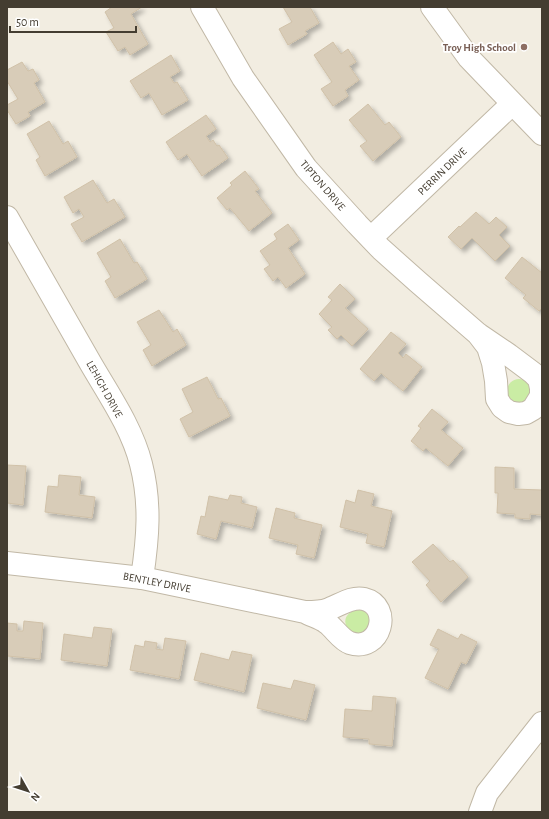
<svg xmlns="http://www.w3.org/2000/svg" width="549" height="819" viewBox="0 0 549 819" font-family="'Alegreya Sans',sans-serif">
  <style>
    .green { fill: #caeca4 }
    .building { fill: #d8ccb8; stroke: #d0c1a8; filter: url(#shadow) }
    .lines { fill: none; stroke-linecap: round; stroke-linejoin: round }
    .minor-casing { stroke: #c1b8a6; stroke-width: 24 }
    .minor { stroke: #fff; stroke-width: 22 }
    .education-dot { fill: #8d6e63; stroke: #fff; stroke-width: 1.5 }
    .labels { text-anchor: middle; stroke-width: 3.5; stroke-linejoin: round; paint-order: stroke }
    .education-label { font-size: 11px; font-weight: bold; fill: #785e54; stroke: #fff; text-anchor: end }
    .street-label { font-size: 11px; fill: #443d31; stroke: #fff }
  </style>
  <defs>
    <filter id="shadow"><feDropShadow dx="3.5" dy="3.5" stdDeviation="2" flood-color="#0004"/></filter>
  </defs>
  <rect width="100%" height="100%" fill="#f2ede1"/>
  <!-- green -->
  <g class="green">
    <circle cx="519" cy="391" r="12"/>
    <path d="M356 609C366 609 369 614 371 623L364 634 352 633C342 624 343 615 356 609Z"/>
  </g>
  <!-- building -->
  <g class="building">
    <path d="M112 7H142L131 14 148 44 130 55 125 47 118 51 106 32 114 28 105 12Z"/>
    <path d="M283 7H310L319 23 305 31 307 34 288 45 279 29 292 22Z"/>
    <path d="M333 42 341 54 348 49 356 62 349 66 359 80 345 90 348 96 333 106 321 89 332 82 314 55Z"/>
    <path d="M171 55 180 71 170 77 174 83 177 82 188 100 162 115 149 93 141 98 130 81Z"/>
    <path d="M22 62 28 71 33 69 39 80 34 83 45 102 28 112 30 116 16 124 7 110V105L18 99 7 81V70Z"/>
    <path d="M368 104 385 125 389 122 401 137 373 161 360 146 367 141 349 120Z"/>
    <path d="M206 115 216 129 206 136 210 142 213 140 217 146 219 145 228 158 202 176 187 154 178 160 166 142Z"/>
    <path d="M49 121 63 144 68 141 77 157 45 176 36 160 40 157 27 134Z"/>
    <path d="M245 171 259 189 255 191 272 213 249 231 230 208 227 210 217 198 232 185 230 183Z"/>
    <path d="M93 180 107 203 114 199 125 217 82 242 71 224 84 217 79 209 73 213 64 197Z"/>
    <path d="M476 212 489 224 496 217 507 227 499 235 510 246 495 261 472 238 461 249 448 237 459 226 460 227Z"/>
    <path d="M288 224 299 240 288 248 305 274 286 288 278 277 273 281 264 269 270 265 260 251 277 239 274 234Z"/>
    <path d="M120 239 134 263 137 262 147 279 115 298 105 281 111 277 97 253Z"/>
    <path d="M522 257 542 273V308L539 311 523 298 526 295 505 278Z"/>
    <path d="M340 284 355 299 345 308 368 329 352 346 341 335 337 339 328 330 332 327 319 314 332 300 328 297Z"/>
    <path d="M159 310 173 332 177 329 186 345 152 366 143 350 151 345 137 322Z"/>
    <path d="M391 332 406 344 398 353 403 358 406 354 422 367 403 391 381 373 374 381 360 369Z"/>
    <path d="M207 377 218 399 221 398 230 416 189 437 180 419 193 412 182 389Z"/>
    <path d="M432 409 448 422 441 430 463 448 448 466 426 448 423 451 411 441 421 428 418 426Z"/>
    <path d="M7 465 26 466 23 505 7 503Z"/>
    <path d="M495 467 514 468V489L542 490V515L530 514V519L515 518V514L497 513 498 493H495Z"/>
    <path d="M59 475 81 477 79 495 95 497 92 518 45 512 48 486 58 487Z"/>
    <path d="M358 490 374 494 371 506 392 511 384 547 366 543 368 534 340 527 346 500 355 503Z"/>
    <path d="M230 495 242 497 241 503 257 507 252 528 221 521 216 539 197 534 201 516 205 517 209 496 228 500Z"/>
    <path d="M276 508 295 513 294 518 322 525 314 558 296 554 298 545 269 538Z"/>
    <path d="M433 544 450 562 453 560 468 577 441 602 426 585 430 581 412 562Z"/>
    <path d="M24 621 43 623 40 659 7 656V623L17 624V631H23Z"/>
    <path d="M94 627 112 629 107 666 61 660 64 634 92 638Z"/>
    <path d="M438 629 458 639 461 634 477 642 466 664 461 662 448 689 425 678 439 649 430 645Z"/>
    <path d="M165 638 186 641 179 679 130 670 135 645 144 647 145 641 157 643 156 649 163 650Z"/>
    <path d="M232 651 252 655 244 692 194 680 201 653 229 660Z"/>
    <path d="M294 680 315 685 306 720 257 708 263 683 291 689Z"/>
    <path d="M373 696 396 698 392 746 369 744V739L343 737 345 709 372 711Z"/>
  </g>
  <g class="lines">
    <defs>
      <g id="minor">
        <path d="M202 7 243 78 306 168 357 224 381 249 418 282 478 334 509 355 533 373 539 379 541 388V396L533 409 526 413 518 414 509 412 502 407 497 399 496 381 493 363 488 347 478 334"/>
        <path d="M432 7 469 58 542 134"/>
        <path d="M7 217C35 266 63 315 91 364 109 395 132 428 141 464 151 503 148 538 142 578"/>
        <path d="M371 238 512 104"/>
        <path d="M7 563 142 578 305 612C312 616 321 618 327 623 335 629 341 640 350 643 381 653 393 606 364 599 352 596 340 605 329 609 322 612 313 612 305 612"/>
        <path d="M480 812 487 793 542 723"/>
      </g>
    </defs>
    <!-- minor casing -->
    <use href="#minor" class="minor-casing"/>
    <!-- minor -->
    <use href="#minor" class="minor"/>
  </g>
  <!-- markers -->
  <circle class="education-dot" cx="524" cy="47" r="4"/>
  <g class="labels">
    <!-- education labels -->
    <g class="education-label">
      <text x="516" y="51">Troy High School</text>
    </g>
    <!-- street labels -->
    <g class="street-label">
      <text transform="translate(442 171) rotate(-44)" y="4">PERRIN DRIVE</text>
      <text transform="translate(323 185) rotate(49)" y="4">TIPTON DRIVE</text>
      <text transform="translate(105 389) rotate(61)" y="4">LEHIGH DRIVE</text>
      <text transform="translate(157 582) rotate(11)" y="4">BENTLEY DRIVE</text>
    </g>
  </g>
  <!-- border -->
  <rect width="549" height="819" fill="none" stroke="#443d31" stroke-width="16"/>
  <!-- north arrow -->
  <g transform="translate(28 791) rotate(129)" stroke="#ffffff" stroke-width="3" paint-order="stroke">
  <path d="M0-3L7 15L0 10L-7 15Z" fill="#443d31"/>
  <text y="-6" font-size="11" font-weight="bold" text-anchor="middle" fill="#443d31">N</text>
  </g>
  <!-- scale -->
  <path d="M10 26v6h126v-6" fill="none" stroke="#443d31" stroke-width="2"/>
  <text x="16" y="26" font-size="12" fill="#443d31" stroke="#ffffff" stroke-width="3" paint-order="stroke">50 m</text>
</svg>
